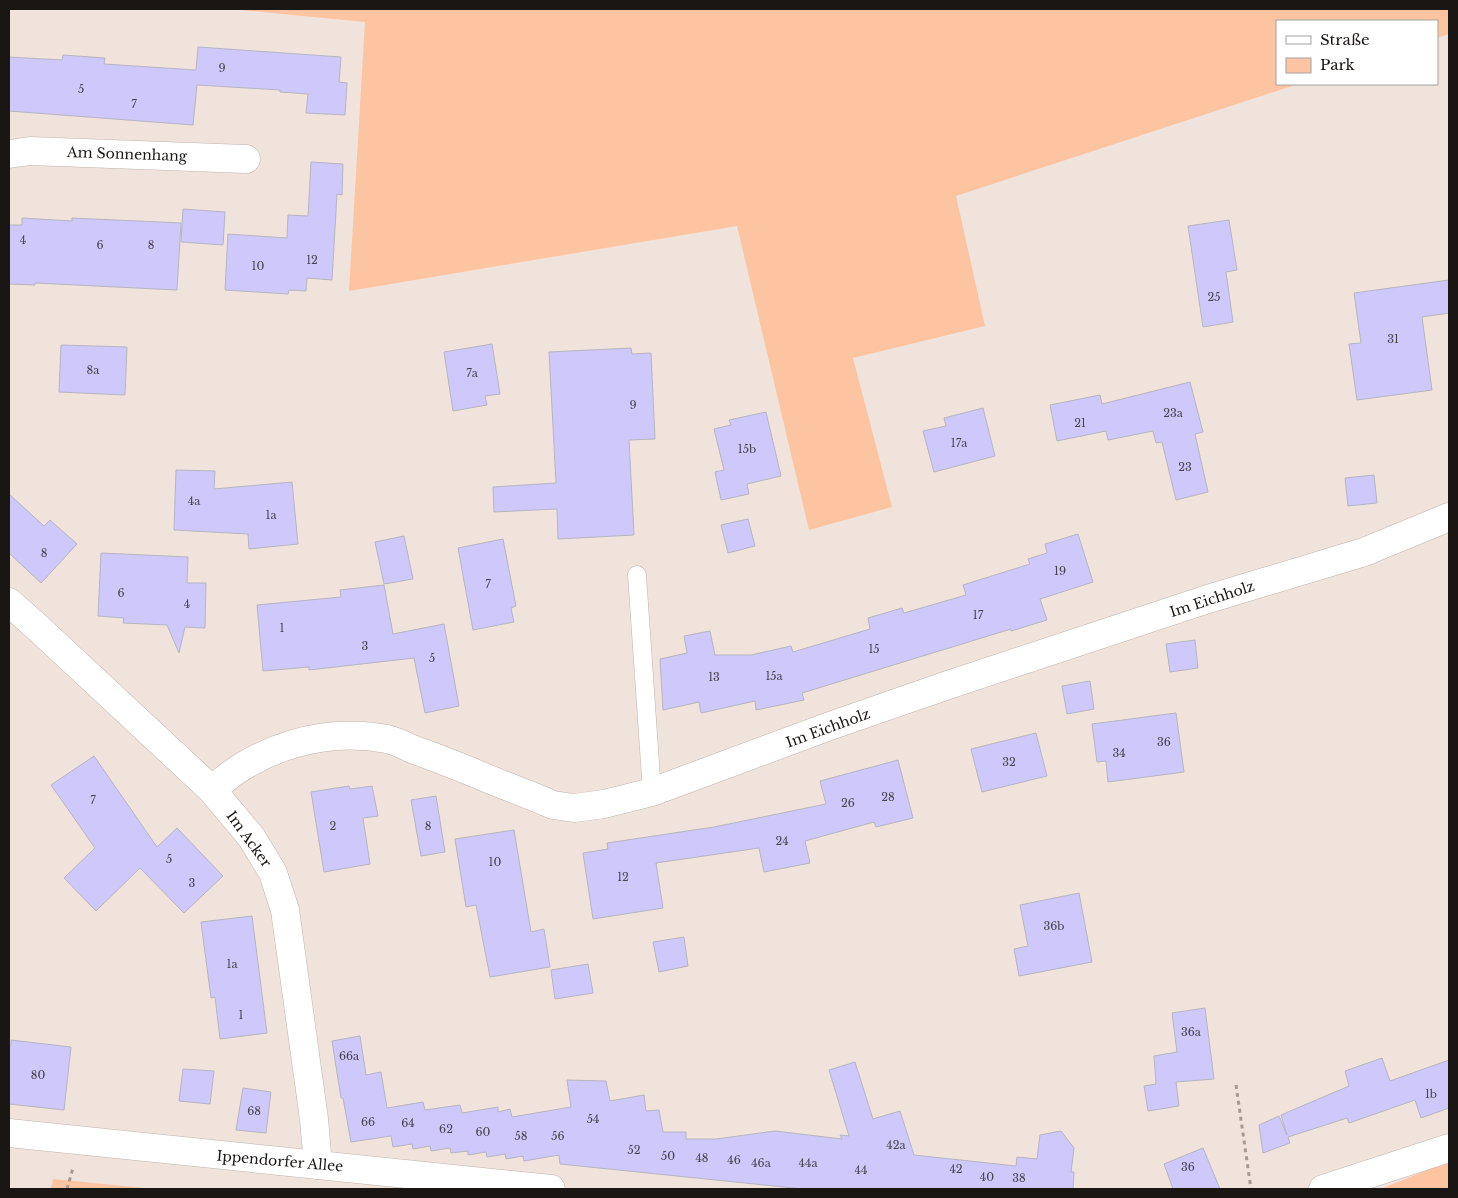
<svg xmlns="http://www.w3.org/2000/svg" width="1458" height="1198" viewBox="0 0 1458 1198" font-family="'Libre Baskerville',serif">
  <style>
    .green { fill: #fdc4a1 }
    .building { fill: #cfc8fa; stroke: #b6b5c1 }
    .lines { fill: none; stroke-linecap: round; stroke-linejoin: round }
    .service-casing { stroke: #bfb3ac; stroke-width: 19 }
    .minor-casing { stroke: #bfb3ac; stroke-width: 29 }
    .tertiary-casing { stroke: #bfb3ac; stroke-width: 29 }
    .path { stroke: #a59b96; stroke-width: 3; stroke-dasharray: 4 4; stroke-linecap: butt }
    .service { stroke: #fff; stroke-width: 18 }
    .minor { stroke: #fff; stroke-width: 28 }
    .tertiary { stroke: #fff; stroke-width: 28 }
    .labels { text-anchor: middle; stroke-width: 4; stroke-linejoin: round; paint-order: stroke }
    .number-label { font-size: 11px; fill: #47424d }
    .street-label { font-size: 14px; fill: #1a1613; stroke: #fff }
  </style>
  <rect width="100%" height="100%" fill="#f0e3dc"/>
  <!-- green -->
  <g class="green">
    <path d="M231 9H1449V34L1437 38V21H1277V84H1298L956 196 985 326 853 358 892 507 809 530 737 226 349 291 365 22Z"/>
    <path d="M1449 1161V1189H1381Z"/>
    <path d="M53 1179 154 1189H51Z"/>
  </g>
  <!-- building -->
  <g class="building">
    <path d="M198 47 341 57 339 82 347 83 345 115 306 113 308 94 280 92V90L197 85 193 125 9 111V57L62 60 63 55 105 58 104 64 196 70Z"/>
    <path d="M311 162 343 164 342 195 337 194 332 280 307 278 306 291 289 290 288 294 225 290 228 234 287 238 288 215 308 216Z"/>
    <path d="M183 209 225 212 223 245 181 242Z"/>
    <path d="M22 218 72 221V218L181 223 177 290 35 283V285L9 284V225H22Z"/>
    <path d="M1229 220 1237 270 1226 272 1233 322 1203 327 1188 226Z"/>
    <path d="M1449 280V313L1422 317 1432 390 1357 400 1349 344 1361 343 1354 293Z"/>
    <path d="M492 344 500 394 485 396 487 405 453 411 444 352Z"/>
    <path d="M61 345 127 347 125 395 59 392Z"/>
    <path d="M631 348 632 354 651 353 655 439 629 440 634 535 558 539 557 509 494 512 493 487 556 483 549 352Z"/>
    <path d="M1190 382 1203 432 1195 434 1208 492 1176 500 1162 442 1156 443 1153 431 1108 440 1106 431 1057 441 1050 405 1100 395 1102 404Z"/>
    <path d="M983 408 995 456 934 472 923 431 946 426 944 418Z"/>
    <path d="M766 412 781 476 747 484 749 494 721 500 715 472 724 470 714 429 731 425 729 420Z"/>
    <path d="M176 470 215 471 214 489 292 482 298 544 249 549 248 534 174 530Z"/>
    <path d="M1374 475 1377 503 1348 506 1345 478Z"/>
    <path d="M9 494 44 526 50 520 77 544 41 583 9 553Z"/>
    <path d="M748 519 755 546 728 553 721 525Z"/>
    <path d="M1078 534 1093 582 1040 599 1047 620 1011 631V629L802 693 804 700 756 710 755 701 701 713 699 702 663 710 660 659 687 653 684 636 710 631 715 655H751L791 646 793 652 870 629 868 618 902 608 904 613 966 595 963 585 1030 564 1028 559 1047 553 1045 544Z"/>
    <path d="M404 536 413 579 384 584 375 542Z"/>
    <path d="M503 539 516 606 511 608 514 622 473 630 458 548Z"/>
    <path d="M101 553 188 557 187 583H206L205 628 185 627 179 653 167 625 123 623 124 618 98 616Z"/>
    <path d="M384 585 393 634 444 624 459 706 425 713 414 658 309 670V667L263 671 257 605 341 597 340 590Z"/>
    <path d="M1195 640 1198 668 1170 672 1166 644Z"/>
    <path d="M1090 681 1094 709 1067 714 1062 686Z"/>
    <path d="M1176 713 1184 772 1108 782 1106 761 1097 762 1092 724Z"/>
    <path d="M1036 733 1047 776 982 792 971 749Z"/>
    <path d="M94 756 157 847 177 828 223 876 184 913 140 868 96 911 64 878 95 848 51 785Z"/>
    <path d="M898 760 913 818 876 827 874 822 805 841 810 863 764 872 759 848 656 863 663 908 593 919 583 853 608 849 607 843 714 827 826 804 820 781Z"/>
    <path d="M349 786 350 789 372 786 378 816 363 818 370 864 324 872 311 792Z"/>
    <path d="M436 796 445 852 421 856 411 800Z"/>
    <path d="M514 830 531 932 544 929 550 967 490 977 476 905 466 907 455 839Z"/>
    <path d="M1079 893 1092 962 1019 976 1014 949 1028 946 1020 905Z"/>
    <path d="M252 916 267 1033 220 1039 215 997 211 998 201 922Z"/>
    <path d="M684 937 688 966 659 972 653 942Z"/>
    <path d="M588 964 593 993 555 999 551 970Z"/>
    <path d="M1205 1008 1214 1079 1176 1082 1179 1106 1148 1111 1144 1086 1156 1084 1154 1056 1177 1052 1172 1013Z"/>
    <path d="M360 1036 366 1075 381 1072 387 1108 423 1102 425 1110 460 1105 462 1113 498 1107V1112L510 1109 512 1117 571 1107 567 1080 606 1081 610 1101 644 1095 646 1111 659 1110 663 1132H686V1139H716L775 1131 842 1139 840 1135 849 1136 829 1070 855 1062 873 1119 900 1111 914 1155 1016 1166 1017 1157 1037 1159 1040 1135 1061 1131 1074 1148 1071 1172H1074L1073 1189H803L560 1164 559 1155 524 1161 523 1156 506 1159 505 1154 487 1157 486 1152 468 1155V1151L451 1153 450 1148 431 1151 430 1146 413 1149 412 1144 393 1147 391 1136 351 1142 343 1098H341L332 1041Z"/>
    <path d="M11 1040 71 1047 64 1110 9 1104V1046H11Z"/>
    <path d="M1382 1058 1390 1081 1449 1060V1108L1421 1118 1415 1100 1349 1123 1347 1118 1288 1137 1290 1143 1263 1153 1259 1125 1279 1116 1287 1135 1281 1115 1349 1086 1345 1071Z"/>
    <path d="M183 1069 214 1071 210 1104 179 1101Z"/>
    <path d="M243 1088 271 1092 266 1133 236 1130Z"/>
    <path d="M1203 1148 1220 1189H1173L1164 1164Z"/>
  </g>
  <g class="lines">
    <defs>
      <path id="service" d="M637 575 652 792"/>
      <g id="minor">
        <path d="M9 154 30 151 246 159"/>
        <path d="M9 602 37 627 212 790 252 838 273 873 285 910 314 1119 318 1165"/>
        <path d="M212 790C258 747 325 727 387 739 395 741 404 745 412 749 432 756 452 764 472 772 499 784 526 793 553 805L574 808 604 804 652 792 827 727 948 685 1208 599 1364 552 1449 517"/>
        <path d="M1323 1189 1449 1148"/>
      </g>
      <path id="tertiary" d="M9 1133 551 1189"/>
    </defs>
    <!-- service casing -->
    <use href="#service" class="service-casing"/>
    <!-- minor casing -->
    <use href="#minor" class="minor-casing"/>
    <!-- tertiary casing -->
    <use href="#tertiary" class="tertiary-casing"/>
    <!-- path -->
    <g class="path">
      <path d="M1236 1085 1251 1189"/>
      <path d="M67 1189 73 1168"/>
    </g>
    <!-- service -->
    <use href="#service" class="service"/>
    <!-- minor -->
    <use href="#minor" class="minor"/>
    <!-- tertiary -->
    <use href="#tertiary" class="tertiary"/>
  </g>
  <g class="labels">
    <!-- number labels -->
    <g class="number-label">
      <text x="222" y="72">9</text>
      <text x="81" y="93">5</text>
      <text x="134" y="108">7</text>
      <text x="23" y="244">4</text>
      <text x="100" y="249">6</text>
      <text x="151" y="249">8</text>
      <text x="312" y="264">12</text>
      <text x="258" y="270">10</text>
      <text x="1214" y="301">25</text>
      <text x="1393" y="343">31</text>
      <text x="93" y="374">8a</text>
      <text x="472" y="377">7a</text>
      <text x="633" y="409">9</text>
      <text x="1173" y="417">23a</text>
      <text x="1080" y="427">21</text>
      <text x="959" y="447">17a</text>
      <text x="747" y="453">15b</text>
      <text x="1185" y="471">23</text>
      <text x="194" y="505">4a</text>
      <text x="271" y="519">1a</text>
      <text x="44" y="557">8</text>
      <text x="1060" y="575">19</text>
      <text x="488" y="588">7</text>
      <text x="121" y="597">6</text>
      <text x="187" y="608">4</text>
      <text x="978" y="619">17</text>
      <text x="282" y="632">1</text>
      <text x="365" y="650">3</text>
      <text x="874" y="653">15</text>
      <text x="432" y="662">5</text>
      <text x="774" y="680">15a</text>
      <text x="714" y="681">13</text>
      <text x="1164" y="746">36</text>
      <text x="1119" y="757">34</text>
      <text x="1009" y="766">32</text>
      <text x="888" y="801">28</text>
      <text x="93" y="804">7</text>
      <text x="848" y="807">26</text>
      <text x="333" y="830">2</text>
      <text x="428" y="830">8</text>
      <text x="782" y="845">24</text>
      <text x="169" y="863">5</text>
      <text x="495" y="866">10</text>
      <text x="623" y="881">12</text>
      <text x="192" y="887">3</text>
      <text x="1054" y="930">36b</text>
      <text x="232" y="968">1a</text>
      <text x="241" y="1019">1</text>
      <text x="1191" y="1036">36a</text>
      <text x="349" y="1060">66a</text>
      <text x="38" y="1079">80</text>
      <text x="1431" y="1098">1b</text>
      <text x="254" y="1115">68</text>
      <text x="593" y="1123">54</text>
      <text x="368" y="1126">66</text>
      <text x="408" y="1127">64</text>
      <text x="446" y="1133">62</text>
      <text x="483" y="1136">60</text>
      <text x="521" y="1140">58</text>
      <text x="558" y="1140">56</text>
      <text x="896" y="1149">42a</text>
      <text x="634" y="1154">52</text>
      <text x="668" y="1160">50</text>
      <text x="702" y="1162">48</text>
      <text x="734" y="1164">46</text>
      <text x="761" y="1167">46a</text>
      <text x="808" y="1167">44a</text>
      <text x="1188" y="1171">36</text>
      <text x="956" y="1173">42</text>
      <text x="861" y="1174">44</text>
      <text x="987" y="1181">40</text>
      <text x="1019" y="1182">38</text>
    </g>
    <!-- street labels -->
    <g class="street-label">
      <text transform="translate(127 154) rotate(2)" y="5">Am Sonnenhang</text>
      <text transform="translate(1212 599) rotate(-18)" y="5">Im Eichholz</text>
      <text transform="translate(828 728) rotate(-20)" y="5">Im Eichholz</text>
      <text transform="translate(249 839) rotate(54)" y="5">Im Acker</text>
      <text transform="translate(280 1161) rotate(5)" y="5">Ippendorfer Allee</text>
    </g>
  </g>
  <!-- border -->
  <rect width="1458" height="1198" fill="none" stroke="#1a1613" stroke-width="20"/>
  <!-- legend -->
  <rect x="1276" y="20" width="162" height="65" fill="#ffffff" stroke="#a3a2a1"/>
  <rect x="1286" y="36" width="25" height="8" fill="#ffffff" stroke="#a3a2a1"/>
  <text x="1320" y="45" font-size="15" fill="#1a1613">Straße</text>
  <rect x="1286" y="58" width="25" height="15" fill="#fdc4a1" stroke="#a3a2a1"/>
  <text x="1320" y="70" font-size="15" fill="#1a1613">Park</text>
</svg>
